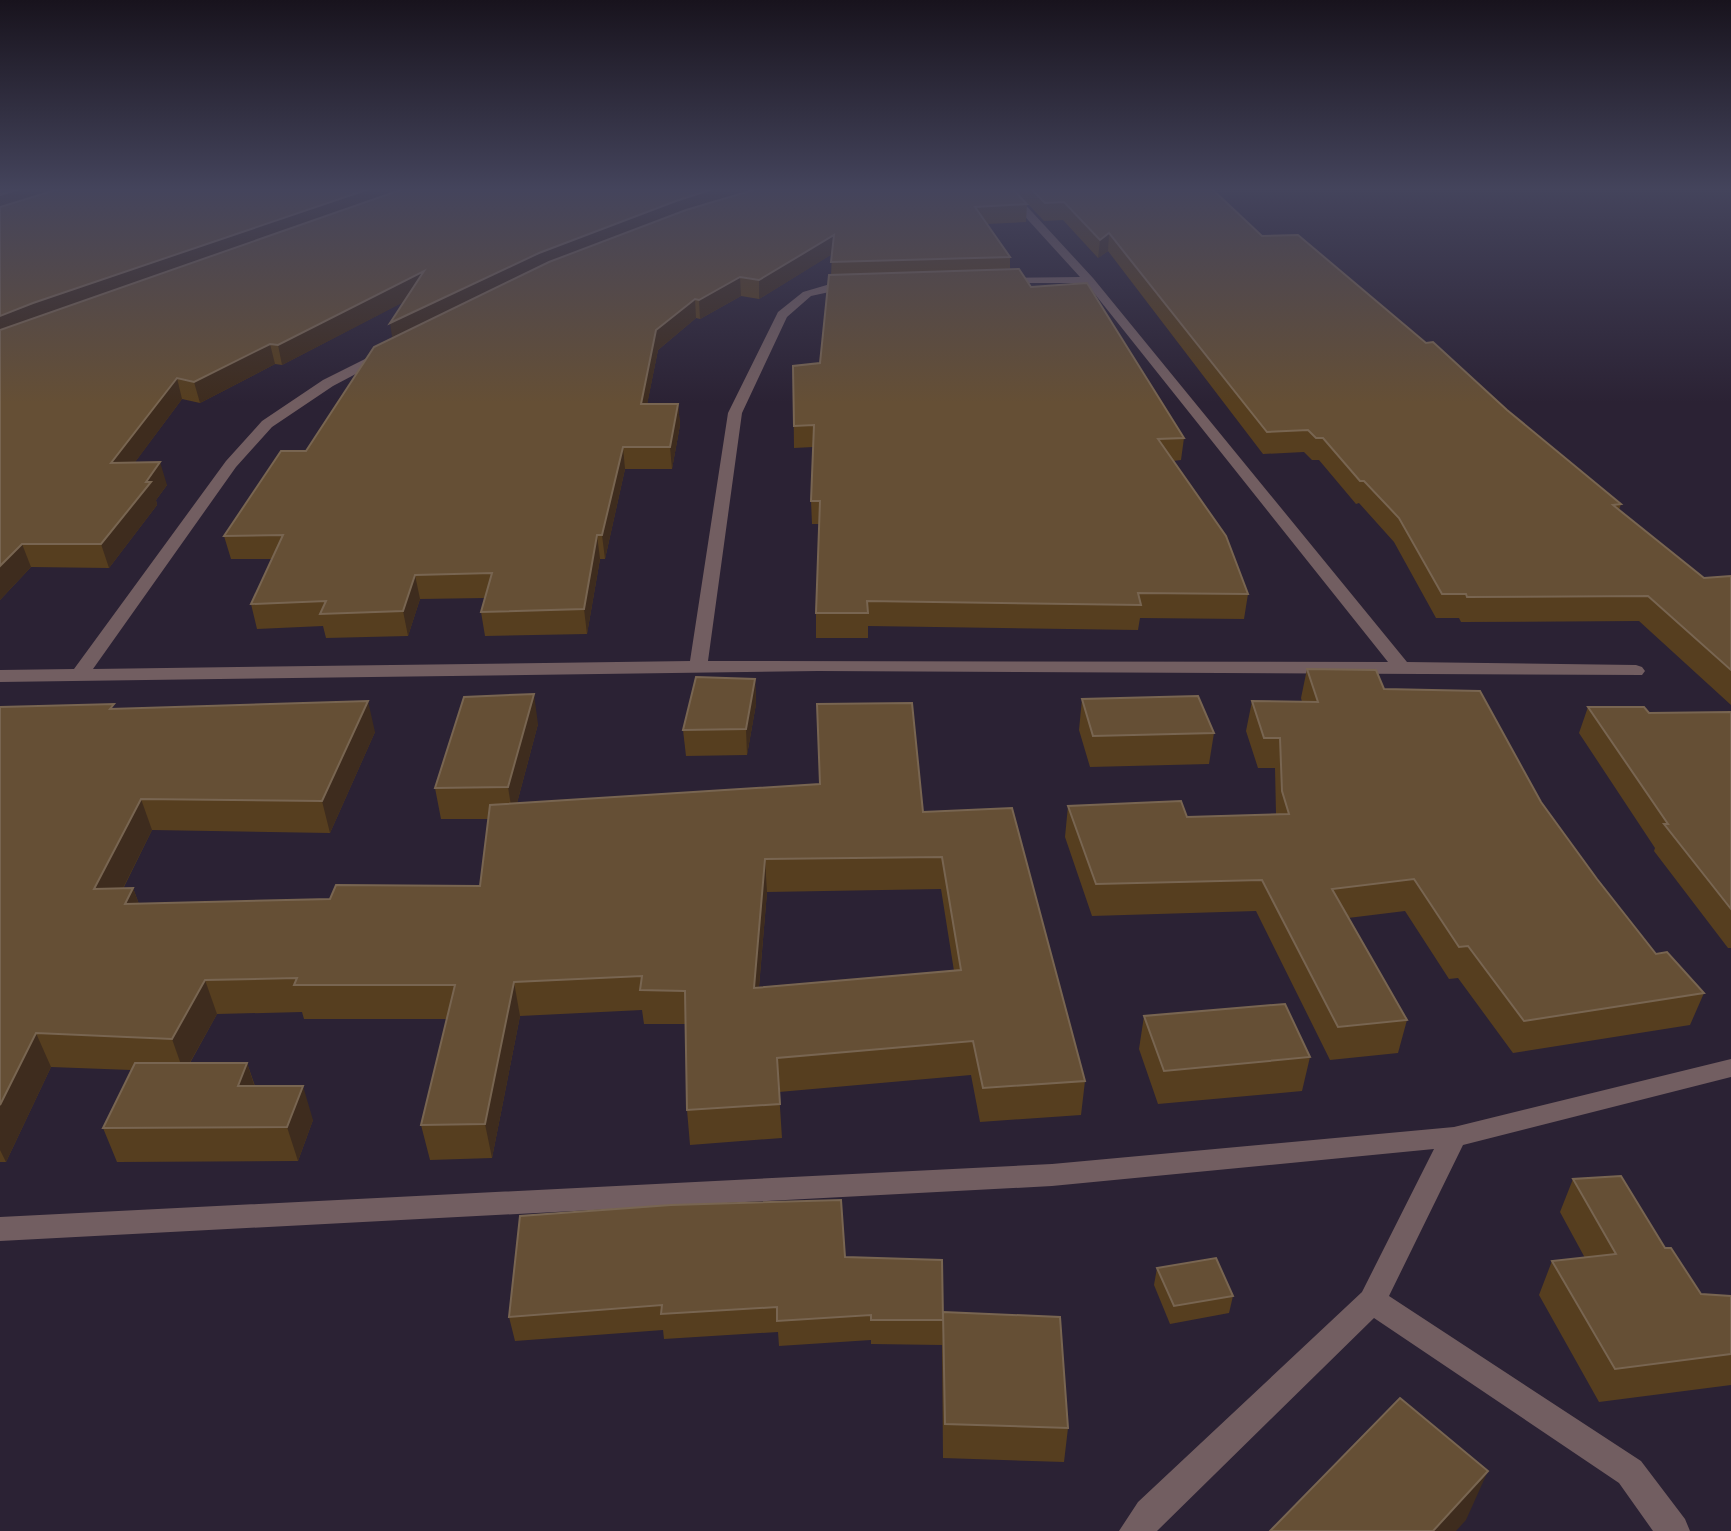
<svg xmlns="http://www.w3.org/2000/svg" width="1731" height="1531" viewBox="0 0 1731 1531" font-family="'Nunito Sans',sans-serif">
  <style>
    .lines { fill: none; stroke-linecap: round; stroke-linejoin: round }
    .minor { fill: #725e61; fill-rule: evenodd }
    .wall { fill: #563e1f; fill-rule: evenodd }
    .shaded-wall { fill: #3e2c1e }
    .building { fill: #654f35; stroke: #786551; stroke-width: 2; fill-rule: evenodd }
  </style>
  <rect width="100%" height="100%" fill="#2b2234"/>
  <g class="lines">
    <!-- minor -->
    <g class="minor">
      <path d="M999 188H1010L1093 278 1407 662 1636 665 1642 667 1645 671 1642 675 818 671 0 682V670L74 669 226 461 262 421 323 380 383 350 389 354 388 357 333 386 272 427 236 467 93 669 690 661 728 413 778 312 803 292 837 282 853 281 859 284 857 286 811 296 787 317 742 413 708 661 1388 662 1086 283H997V279L1001 278 1080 277Z"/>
      <path d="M1731 1059V1077L1463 1145 1389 1296 1641 1461 1685 1519 1690 1531H1653L1619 1483 1374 1318 1157 1531H1119L1138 1502 1362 1292 1434 1149 1052 1186 0 1241V1217L1052 1164 1454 1127Z"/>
    </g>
  </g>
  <!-- wall -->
  <g class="wall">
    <path d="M0 188 1027 204 1026 222 987 224 1010 257V270L1031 287 1184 438 1181 460 1173 461 1248 594 1244 619 1140 618 1138 630 868 626V638H816V613L819 524H812L811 501 813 447 794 448 793 366 820 363 831 275 832 254 759 299 741 296 700 319 696 318 658 350 647 404H678L680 425 672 469H625L605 559H600L587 634 485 636 481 612 485 598 420 599 408 636 326 638 323 626 257 629 251 604 272 559H231L224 536 306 451 393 338 403 302 282 365 275 364 200 403 182 399 135 462 167 485 156 500 157 505 109 568 31 567 0 600Z"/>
    <path d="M1013 188H1211L1262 236 1507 410 1621 504 1619 510 1704 578 1731 576V705L1639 621 1461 622 1459 618H1436L1394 542 1359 503 1356 504 1319 460H1312L1304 452 1263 454 1108 251 1098 258 1063 220 1044 221Z"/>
    <path d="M1307 669 1384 689 1541 802 1597 879 1656 954 1704 993 1690 1025 1513 1053 1458 978 1449 979 1405 911 1348 918 1407 1020 1398 1053 1330 1060 1256 911 1092 916 1065 837 1068 806 1187 817 1276 814 1275 768H1258L1246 731 1252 701 1302 702 1301 698Z"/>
    <path d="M755 679 756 704 747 755 686 756 683 730Z"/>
    <path d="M1082 699 1214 733 1209 764 1090 767 1079 730Z"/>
    <path d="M817 704 923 812 1085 1081 1081 1115 980 1122 971 1075 779 1092 782 1138 690 1145 687 1110 686 1024H644L642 1010 520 1016 492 1158 430 1160 421 1125 447 1019H304L302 1012 217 1014 190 1063H247L255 1086 313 1120 298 1161 117 1162 103 1128 131 1070 51 1067 6 1162H0V707L116 709 375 732 330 833 152 830 123 889 133 888 139 904 330 899 480 886 488 819H441L435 788 538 724 517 803 820 784ZM941 889 954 971 759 987 767 892Z"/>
    <path d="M1588 707 1649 713 1731 712V948H1728L1654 851 1655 848 1579 733Z"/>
    <path d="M1144 1016 1310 1057 1302 1091 1158 1104 1139 1049Z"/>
    <path d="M1573 1179 1665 1248 1701 1294 1731 1296V1385L1599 1402 1539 1295 1552 1261 1585 1258 1560 1212Z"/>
    <path d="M845 1257 944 1312 1068 1428 1064 1462 943 1458 942 1345 871 1344V1340L779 1346 778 1332 664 1339 663 1330 515 1341 509 1317Z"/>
    <path d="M1157 1268 1233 1296 1229 1313 1170 1324 1154 1285Z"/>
  </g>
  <!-- shaded-wall -->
  <g class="shaded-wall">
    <path d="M23 188H84L0 214V195Z"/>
    <path d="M372 188H423L0 339V316L33 303Z"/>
    <path d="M716 188H783L393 343 390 323 539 253 676 201Z"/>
    <path d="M1109 233 1108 251 1098 258 1100 240Z"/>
    <path d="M834 235V253L759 299V280Z"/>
    <path d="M424 271 427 290 282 365 278 345Z"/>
    <path d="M740 277 741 296 700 319 699 300Z"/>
    <path d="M695 299 696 318 658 350 643 425 641 404 656 330Z"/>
    <path d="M270 344 275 364 200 403 194 382Z"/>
    <path d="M177 378 182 399 118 485 111 463Z"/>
    <path d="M678 404 680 425 672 469 670 447Z"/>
    <path d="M623 447 625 469 605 559 602 535Z"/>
    <path d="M160 462 167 485 156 500 157 505 109 568 101 544Z"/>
    <path d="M597 535 600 559 587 634 584 609Z"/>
    <path d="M22 544 31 567 0 600V566Z"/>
    <path d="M415 575 420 599 408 636 403 611Z"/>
    <path d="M755 679 756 704 747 755 746 729Z"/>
    <path d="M534 694 538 724 513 818 508 787Z"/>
    <path d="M368 701 375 732 330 833 322 801Z"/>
    <path d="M141 799 152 830 106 922 94 889Z"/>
    <path d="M765 859 767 892 756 1021 754 988Z"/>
    <path d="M133 888 145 921 125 904Z"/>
    <path d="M205 980 217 1014 184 1073 172 1039Z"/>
    <path d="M514 982 520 1016 492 1158 485 1124Z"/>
    <path d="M36 1033 51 1067 6 1162 0 1150V1105Z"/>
    <path d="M247 1063 258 1097 238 1086Z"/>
    <path d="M303 1086 313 1120 298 1161 287 1127Z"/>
    <path d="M1488 1471 1466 1520 1456 1531H1433Z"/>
  </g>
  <!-- building -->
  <g class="building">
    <path d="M0 188H23L0 195Z"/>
    <path d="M62 188H372L33 303 0 316V207Z"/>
    <path d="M406 188H716L676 201 539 253 390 323 424 271 278 345 270 344 194 382 177 378 111 463 160 462 146 482H151L101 544H22L0 566V330Z"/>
    <path d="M760 188H1012L1027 204 975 207 1010 257 831 262 834 235 759 280 740 277 699 300 695 299 656 330 641 404H678L670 447H623L602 535H597L584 609 481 612 492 573 415 575 403 611 320 614 326 601 251 604 283 535 224 536 281 451H306L374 347 549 262 686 210Z"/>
    <path d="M1030 188H1211L1262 236 1298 235 1426 343 1433 342 1507 410 1621 504 1613 505 1704 578 1731 576V670L1648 596 1467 597 1466 594H1442L1399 518 1364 481H1360L1323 438H1316L1308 430 1267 432 1109 233 1100 240 1064 202 1045 203Z"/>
    <path d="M1019 269 1031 287 1087 283 1184 438 1158 439 1226 536 1248 594 1138 593 1141 605 867 601 868 613H816L820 501H811L814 425 794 426 793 366 820 363 829 275Z"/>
    <path d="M1307 669 1376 670 1384 689 1480 691 1541 802 1597 879 1656 954 1667 952 1704 993 1524 1021 1468 946 1459 947 1414 879 1332 889 1407 1020 1338 1027 1262 880 1096 884 1068 806 1181 801 1187 817 1289 814 1282 791 1280 738H1264L1252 701 1318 702Z"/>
    <path d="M696 677 755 679 746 729 683 730Z"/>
    <path d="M534 694 508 787 435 788 464 697Z"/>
    <path d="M1198 696 1214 733 1093 736 1082 699Z"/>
    <path d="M368 701 322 801 141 799 94 889 133 888 125 904 330 899 336 885 480 886 490 805 820 784 817 704 912 703 923 812 1012 808 1085 1081 983 1088 973 1041 777 1058 780 1104 687 1110 685 991 640 990 642 976 514 982 485 1124 421 1125 455 985H294L297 978 205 980 172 1039 36 1033 0 1105V707L114 704 110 709ZM942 857 961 970 754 988 765 859Z"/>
    <path d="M1588 707H1644L1649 713 1731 712V909L1664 824H1668Z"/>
    <path d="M1285 1004 1310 1057 1164 1071 1144 1016Z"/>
    <path d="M135 1063H247L238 1086H303L287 1127 103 1128Z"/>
    <path d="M1621 1176 1665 1248H1671L1701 1294 1731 1296V1354L1615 1369 1552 1261 1616 1254 1573 1179Z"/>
    <path d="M841 1200 845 1257 942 1260 943 1320H871V1315L777 1321V1307L661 1314 662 1305 509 1317 520 1216 671 1205Z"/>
    <path d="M1216 1258 1233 1296 1174 1306 1157 1268Z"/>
    <path d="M943 1312 1060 1317 1068 1428 945 1424Z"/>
    <path d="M1400 1398 1488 1471 1433 1531H1270Z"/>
  </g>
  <!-- sky -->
  <linearGradient id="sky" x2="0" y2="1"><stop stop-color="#18131d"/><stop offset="0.47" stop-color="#44445c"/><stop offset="1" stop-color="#44445c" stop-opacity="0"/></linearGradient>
  <rect width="1731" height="403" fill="url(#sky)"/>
</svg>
